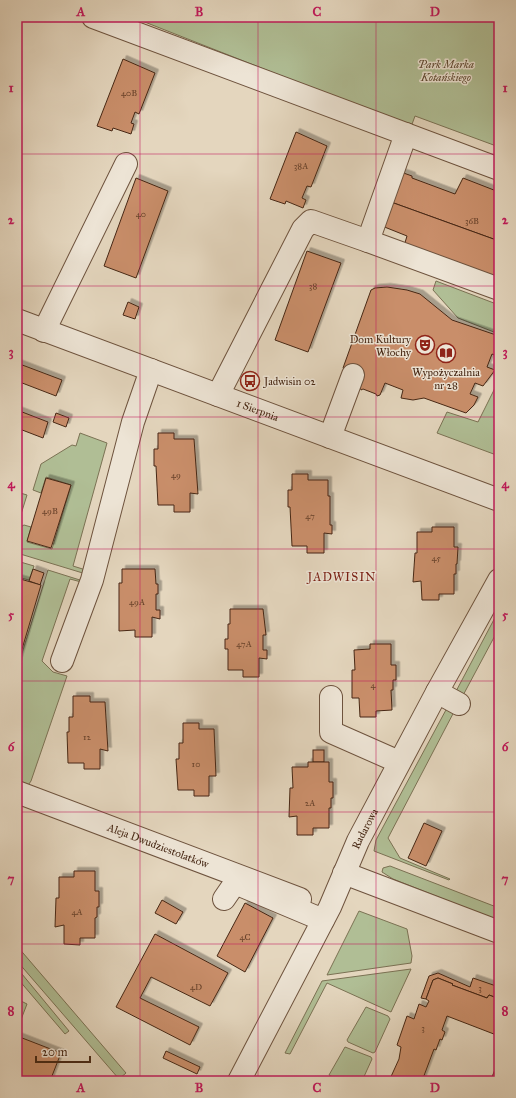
<svg xmlns="http://www.w3.org/2000/svg" width="516" height="1098" viewBox="0 0 516 1098" font-family="'IM FELL Great Primer',serif">
  <style>
    .green { fill: #b0be95; stroke: #7b7254 }
    .building { fill: #c98e6b; stroke: #462714; filter: url(#shadow) }
    .lines { fill: none; stroke-linecap: round; stroke-linejoin: round }
    .minor-casing { stroke: #6e533e; stroke-width: 24 }
    .minor { stroke: #ede4d5; stroke-width: 22 }
    .grid { fill: none; stroke: #c2185b; stroke-width: 1; stroke-opacity: 0.55 }
    .labels { text-anchor: middle; stroke-width: 3; stroke-linejoin: round; paint-order: stroke }
    .number-label { font-size: 9px; fill: #67412a }
    .park-label { font-size: 11px; font-style: italic; fill: #5b452e; stroke: #ede4d5 }
    .poi-label { font-size: 11px; fill: #462714; stroke: #ede4d5; text-anchor: end }
    .street-label { font-size: 11px; fill: #462714; stroke: #ede4d5 }
    .neighbourhood-label { font-size: 12px; letter-spacing: 1px; fill: #7a1f14; stroke: #ede4d5 }
    .neatline { fill: none; stroke: #c2185b; stroke-width: 1.5 }
    .grid-label { font-size: 13px; text-anchor: middle; font-weight: bold; fill: #c2185b }
  </style>
  <defs>
    <filter id="shadow"><feDropShadow dx="3.5" dy="-3.5" stdDeviation="0" flood-color="#0004"/></filter>
  </defs>
  <rect width="100%" height="100%" fill="#e4d6be"/>
  <filter id="stains"><feTurbulence type="fractalNoise" baseFrequency=".005" numOctaves="4"/><feColorMatrix values="0 0 0 0 .2 0 0 0 0 .09 0 0 0 0 .02 0 0 0 .5 -.17"/></filter>
  <radialGradient id="worn" r=".72"><stop offset=".6" stop-color="#630" stop-opacity="0"/><stop offset="1" stop-color="#630" stop-opacity=".3"/></radialGradient>
  <!-- green -->
  <g class="green">
    <path d="M132 17H499V147L415 116 411 127Z"/>
    <path d="M436 281 499 305V334L458 318 433 290Z"/>
    <path d="M499 380V456L437 433 447 412 478 422Z"/>
    <path d="M80 433 107 443 73 566 89 571 86 574 17 553V542L22 526 24 525 31 527 27 542 52 549 71 485 46 477 41 493 33 490 41 464 72 445 76 446Z"/>
    <path d="M17 492 27 495 17 527Z"/>
    <path d="M17 561 34 566 29 580 17 577Z"/>
    <path d="M48 570 83 581 85 583 70 579 42 661 53 672 67 676 31 781 24 791 17 788V669Z"/>
    <path d="M499 610V628L460 701 453 697Z"/>
    <path d="M447 708H456L388 838 400 858 450 879 449 880 374 851 376 840Z"/>
    <path d="M390 866 499 908V921L393 879 382 872 383 868Z"/>
    <path d="M359 911 407 929 412 956 411 963 327 975Z"/>
    <path d="M17 946 126 1073 119 1079 17 961Z"/>
    <path d="M17 968 69 1031 65 1034 18 979 17 980Z"/>
    <path d="M411 969 391 1012 327 983 290 1054 285 1053 322 981Z"/>
    <path d="M17 999 27 1004 17 1030Z"/>
    <path d="M366 1007 388 1016 390 1019 375 1052 373 1053 348 1042 347 1040Z"/>
    <path d="M345 1047 371 1057 372 1059 362 1081H341L329 1075Z"/>
  </g>
  <!-- building -->
  <g class="building">
    <path d="M123 59 155 73 139 114 135 112 131 123 134 124 131 134 113 128 112 131 97 126Z"/>
    <path d="M296 132 327 146 311 187 307 186 302 198 306 200 303 208 286 201 285 204 270 199Z"/>
    <path d="M398 171 412 176V178L455 194 463 178 499 192V241L391 202Z"/>
    <path d="M136 178 168 191 136 278 104 266Z"/>
    <path d="M391 202 499 241V281L404 246 407 236 382 226Z"/>
    <path d="M307 251 341 263 308 352 275 340Z"/>
    <path d="M387 287 407 290 420 294 452 320 499 336V357L492 354 487 367 495 370 483 386 475 383 470 394 478 397 474 405 466 413 424 398 413 400 401 398 403 390 385 383 380 395 377 396 376 394 363 389 361 390 360 387 363 375 343 368 371 290 375 288Z"/>
    <path d="M128 302 139 307 135 319 123 315Z"/>
    <path d="M17 363 62 380 56 396 17 381Z"/>
    <path d="M17 410 48 422 43 438 17 428Z"/>
    <path d="M56 413 69 418 66 427 53 422Z"/>
    <path d="M158 433H174V439H194L198 494 190 493V512H174V505H158L156 466H154V449H158Z"/>
    <path d="M292 474H308V480H328V496H330V525H332V534L324 533V553H307V546H292L290 507H288V490H292Z"/>
    <path d="M46 478 71 485 51 548 27 541Z"/>
    <path d="M432 527H454V547H458L457 564H456V574H454V594H439V600H422L421 581 413 582 415 553H417V532H432Z"/>
    <path d="M33 569 44 573 40 585 29 581Z"/>
    <path d="M122 569H155L156 584H158V594H156V610H160V619L152 617V637H135V630L119 631V583H122Z"/>
    <path d="M17 578 41 585 17 666Z"/>
    <path d="M230 609H263L266 635H263V650H267V659L259 658V677H243V670H228V649H225V639H228V624H230Z"/>
    <path d="M370 644H391V665H396V680H393V690H391L392 710 376 711V717H360L359 698H352V670H355L354 650 370 649Z"/>
    <path d="M73 696H90V702H105L108 751 100 749V769H84V763H68L67 732H69V717H73Z"/>
    <path d="M183 723H199V729H214L216 776H209V796H194V790H178L176 759H179V743H183Z"/>
    <rect x="313" y="750" width="11" height="12"/>
    <path d="M308 762H329V782H333V798H331V808H329V828H313V835H297V816L289 817 290 788H293L292 767H308Z"/>
    <path d="M424 823 442 831 426 866 408 858Z"/>
    <path d="M74 871H95V891H99V907H97V917L95 918V938H80V945L64 944V925L55 927 56 898H59V877H74Z"/>
    <path d="M162 900 183 912 176 924 155 913Z"/>
    <path d="M245 903 273 918 245 972 217 956Z"/>
    <path d="M155 934 228 973 210 1006 151 977 140 998 199 1027 190 1045 116 1007Z"/>
    <path d="M438 973 470 987 473 978 499 987V1003L495 1001 497 998 489 995 487 998 452 985 453 984 438 978 433 980 426 999 421 998 429 976Z"/>
    <path d="M438 978 453 984 452 985 487 998 489 995 497 998 495 1001 499 1003V1036L447 1016 442 1030 445 1032 442 1040 440 1039 436 1050 434 1049 422 1081H389L399 1059 401 1047 397 1045 407 1016 414 1019 419 1004 426 1007 429 1001 426 999 433 980Z"/>
    <path d="M17 1036 61 1053 50 1081H17Z"/>
    <path d="M166 1051 200 1067 197 1074 163 1058Z"/>
    <path d="M498 1062H499V1080L492 1077Z"/>
  </g>
  <g class="lines">
    <defs>
      <g id="minor">
        <path d="M93 17 499 169"/>
        <path d="M406 134 368 241 499 289"/>
        <path id="s1" d="M17 320 499 500"/>
        <path d="M44 331 126 164"/>
        <path d="M218 395 303 229 311 221 368 241"/>
        <path d="M330 437 353 375"/>
        <path d="M62 661 92 580 133 422 151 370"/>
        <path d="M437 692 459 704"/>
        <path d="M331 697V732L399 762"/>
        <path id="s2" d="M17 792 300 899"/>
        <path d="M344 873 499 932"/>
        <path d="M224 899 235 883 323 920"/>
        <path id="s3" d="M239 1081 330 907 358 841 437 692 499 580"/>
      </g>
    </defs>
    <!-- minor casing -->
    <use href="#minor" class="minor-casing"/>
    <!-- minor -->
    <use href="#minor" class="minor"/>
  </g>
  <!-- grid -->
  <path class="grid" d="M140 17V1081M258 17V1081M376 17V1081M17 154H499M17 286H499M17 417H499M17 549H499M17 681H499M17 812H499M17 944H499"/>
  <!-- icons -->
  <defs>
    <symbol id="theatre-ring" viewBox="-11 -11 22 22"><circle r="9.5" fill="#ede4d5" stroke="#8f2418" stroke-width="1.5"/><path d="M-5-5.5Q0-4 5-5.5V0Q5 5 0 6Q-5 5-5 0ZM-3.3-2.5H-1v1.5H-3.3ZM1-2.5H3.3v1.5H1ZM-2.8 1Q0 5.5 2.8 1Z" fill="#8f2418"/></symbol>
    <symbol id="library-ring" viewBox="-11 -11 22 22"><circle r="9.5" fill="#ede4d5" stroke="#8f2418" stroke-width="1.5"/><path d="M-6-4Q-3-5.5-.7-3.5V5Q-3 3-6 4ZM6-4Q3-5.5 .7-3.5V5Q3 3 6 4Z" fill="#8f2418"/></symbol>
    <symbol id="bus-ring" viewBox="-11 -11 22 22"><circle r="9.5" fill="#ede4d5" stroke="#8f2418" stroke-width="1.5"/><path d="M-5-6H5V4H4V6H2V4H-2V6H-4V4H-5ZM-3.5-4V0h7V-4ZM-3.5 1.2v1.5H-2V1.2ZM2 1.2v1.5H3.5V1.2Z" fill="#8f2418"/></symbol>
  </defs>
  <g fill-rule="evenodd">
    <use href="#theatre-ring" x="414" y="334" width="22" height="22"/>
    <use href="#library-ring" x="435" y="342" width="22" height="22"/>
    <use href="#bus-ring" x="239" y="370" width="22" height="22"/>
  </g>
  <g class="labels">
    <!-- number labels -->
    <g class="number-label">
      <text x="129" y="96">40B</text>
      <text x="301" y="169">38A</text>
      <text x="141" y="217">40</text>
      <text x="472" y="224">36B</text>
      <text x="313" y="289">38</text>
      <text x="176" y="478">49</text>
      <text x="50" y="514">49B</text>
      <text x="310" y="519">47</text>
      <text x="436" y="561">45</text>
      <text x="137" y="605">49A</text>
      <text x="244" y="647">47A</text>
      <text x="373" y="688">4</text>
      <text x="87" y="740">12</text>
      <text x="196" y="767">10</text>
      <text x="310" y="806">2A</text>
      <text x="77" y="915">4A</text>
      <text x="245" y="940">4C</text>
      <text x="196" y="990">4D</text>
      <text x="480" y="991">3</text>
      <text x="423" y="1031">3</text>
    </g>
    <!-- park labels -->
    <g class="park-label">
      <text x="446" y="68">Park Marka<tspan x="446" dy="13">Kotańskiego</tspan></text>
    </g>
    <!-- poi labels -->
    <g class="poi-label">
      <text x="411" y="343">Dom Kultury<tspan x="411" dy="13">Włochy</tspan></text>
      <text x="446" y="376" text-anchor="middle">Wypożyczalnia<tspan x="446" dy="13">nr 28</tspan></text>
      <text x="264" y="385" text-anchor="start">Jadwisin 02</text>
    </g>
    <!-- street labels -->
    <g class="street-label">
      <text dy="4" stroke="none"><textPath href="#s1" startOffset="257">1 Sierpnia</textPath></text>
      <text dy="4" stroke="none"><textPath href="#s3" startOffset="282">Radarowa</textPath></text>
      <text dy="4" stroke="none"><textPath href="#s2" startOffset="151">Aleja Dwudziestolatków</textPath></text>
    </g>
    <!-- neighbourhood labels -->
    <g class="neighbourhood-label">
      <text x="342" y="581">JADWISIN</text>
    </g>
  </g>
  <!-- margin -->
  <rect width="516" height="1098" fill="none" stroke="#e4d6be" stroke-width="44"/>
  <!-- scale -->
  <path d="M36 1056v6h54v-6" fill="none" stroke="#462714" stroke-width="2"/>
  <text x="42" y="1056" font-size="12" fill="#462714" stroke="#ede4d5" stroke-width="3" paint-order="stroke">20 m</text>
  <rect x="22" y="22" width="472" height="1054" class="neatline"/>
  <g class="grid-label">
    <text x="81" y="16">A</text>
    <text x="199" y="16">B</text>
    <text x="317" y="16">C</text>
    <text x="435" y="16">D</text>
    <text x="11" y="92">1</text>
    <text x="505" y="92">1</text>
    <text x="11" y="224">2</text>
    <text x="505" y="224">2</text>
    <text x="11" y="356">3</text>
    <text x="505" y="356">3</text>
    <text x="11" y="488">4</text>
    <text x="505" y="488">4</text>
    <text x="11" y="619">5</text>
    <text x="505" y="619">5</text>
    <text x="11" y="751">6</text>
    <text x="505" y="751">6</text>
    <text x="11" y="883">7</text>
    <text x="505" y="883">7</text>
    <text x="11" y="1015">8</text>
    <text x="505" y="1015">8</text>
    <text x="81" y="1092">A</text>
    <text x="199" y="1092">B</text>
    <text x="317" y="1092">C</text>
    <text x="435" y="1092">D</text>
  </g>
  <rect width="100%" height="100%" filter="url(#stains)"/>
  <rect width="100%" height="100%" fill="url(#worn)"/>
</svg>
